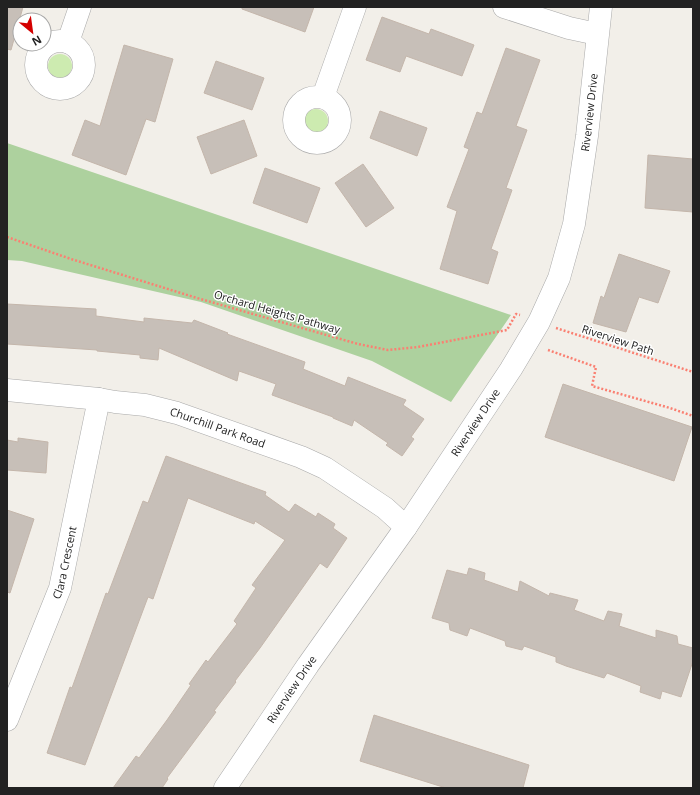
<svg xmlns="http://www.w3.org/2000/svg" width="700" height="795" viewBox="0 0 700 795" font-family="'Open Sans',sans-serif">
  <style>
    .grass { fill: #cdebb0 }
    .forest { fill: #add19e }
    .building { fill: #c7bfb8; stroke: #c4b6ab }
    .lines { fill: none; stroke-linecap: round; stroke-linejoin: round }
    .minor-casing { stroke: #a9a9a9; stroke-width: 23 }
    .path { stroke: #fa8072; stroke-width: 2.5; stroke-dasharray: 2 2; stroke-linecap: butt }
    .minor { stroke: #fff; stroke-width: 22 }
    .labels { text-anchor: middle; stroke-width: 3; stroke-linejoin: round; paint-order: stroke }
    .street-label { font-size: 11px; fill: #222; stroke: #fff }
  </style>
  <rect width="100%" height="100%" fill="#f2efe9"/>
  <!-- grass -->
  <g class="grass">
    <circle cx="60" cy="66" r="12"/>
    <circle cx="316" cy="121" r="12"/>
  </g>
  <!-- forest -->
  <path class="forest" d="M7 143 511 315 451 402 372 361 201 302 22 261 7 260Z"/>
  <!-- building -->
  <g class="building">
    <path d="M7 7H23L11 50 7 49Z"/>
    <path d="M242 7H314L305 32 242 9Z"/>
    <path d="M382 17 429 34 431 29 474 45 462 76 406 56 400 72 366 60Z"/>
    <path d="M124 45 173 59 155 122 146 119 126 175 72 155 85 120 100 126Z"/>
    <path d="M506 48 540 60 516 126 527 130 506 188 512 190 491 249 498 252 488 284 440 269 457 211 447 207 469 149 464 147 477 112 482 114Z"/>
    <path d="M216 61 264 78 252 110 204 93Z"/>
    <path d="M380 111 427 128 417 156 370 138Z"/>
    <path d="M244 120 257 156 211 174 197 137Z"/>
    <path d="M648 155 693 159V212L645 208Z"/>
    <path d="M363 164 394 208 366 227 335 183Z"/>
    <path d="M265 168 320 188 307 223 253 203Z"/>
    <path d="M619 254 670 271 658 303 639 297 626 332 593 323 601 296 604 298Z"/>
    <path d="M7 304 96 309V316L144 322V318L192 323 194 320 228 333 227 334 305 362 303 369 345 386 348 377 406 400 403 405 424 419 411 437 414 439 402 456 386 445 388 443 354 420 352 426 333 418V417L272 395 276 384 239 371 237 381 159 348 158 360 140 358V355L97 351V350L7 344Z"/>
    <path d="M563 384 692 427 674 481 545 437Z"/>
    <path d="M18 438 48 442 46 473 7 470V440L18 442Z"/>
    <path d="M166 456 266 492 265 495 289 512 295 504 316 517 318 513 335 524 333 528 347 538 327 568 320 563 260 648 235 681 236 682 214 711 216 712 167 778 168 779 162 788H113L136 756 139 758 167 720 191 685 189 684 206 660 208 662 237 624 234 621 256 588 252 585 285 540 255 521 254 524 188 498 153 599 148 597 85 765 47 753 70 687 72 688 106 593 108 594 143 501 148 503Z"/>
    <path d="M7 510 34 519 10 593 7 592Z"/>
    <path d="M469 568 485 573 484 580 518 592 520 581 549 596 550 593 578 600 574 610 604 621 608 611 622 614 619 626 656 638V630L677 636 678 644 693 648V661L681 697 662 691 660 699 640 692 641 686 607 673 604 678 566 666 556 662V657L524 646 522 650 506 646 505 641 470 628 467 636 450 630 449 623 432 618 447 570 467 575Z"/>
    <path d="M374 715 529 765 523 788H446L360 761Z"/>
  </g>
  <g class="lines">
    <defs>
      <g id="minor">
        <path d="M504 7 569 28 597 34"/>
        <circle cx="60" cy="65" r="24"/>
        <path d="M68 42 80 7"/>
        <circle cx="317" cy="120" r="23"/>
        <path d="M323 97 355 7"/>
        <path id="s1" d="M7 390 99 399 115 402 145 405 177 413 301 457 325 468 385 508 406 527"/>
        <path id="s2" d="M7 720 60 588 99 399"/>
        <path id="s3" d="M225 788 308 665 406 527 511 369 539 322 559 278 574 224 587 136 601 7"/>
      </g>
    </defs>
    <!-- minor casing -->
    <use href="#minor" class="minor-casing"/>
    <!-- path -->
    <g class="path">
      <path d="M7 237 71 259 197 298 358 344 388 350 418 347 507 330 516 314 520 315"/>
      <path d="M556 328 693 372"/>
      <path d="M548 350 596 367 592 386 670 408 693 416"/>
    </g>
    <!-- minor -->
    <use href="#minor" class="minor"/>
  </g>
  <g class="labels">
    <!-- street labels -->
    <g class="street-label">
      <text dy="4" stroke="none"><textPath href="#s3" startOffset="779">Riverview Drive</textPath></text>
      <text transform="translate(277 312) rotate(16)" y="4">Orchard Heights Pathway</text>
      <text transform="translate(618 340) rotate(18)" y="4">Riverview Path</text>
      <text dy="4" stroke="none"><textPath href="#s3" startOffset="443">Riverview Drive</textPath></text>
      <text dy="4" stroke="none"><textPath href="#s1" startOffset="215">Churchill Park Road</textPath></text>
      <text dy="4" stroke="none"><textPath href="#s2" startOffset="168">Clara Crescent</textPath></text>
      <text dy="4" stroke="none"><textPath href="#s3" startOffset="119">Riverview Drive</textPath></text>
    </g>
  </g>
  <!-- border -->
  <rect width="700" height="795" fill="none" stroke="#222222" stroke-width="16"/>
  <!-- north arrow -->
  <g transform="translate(32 32) rotate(151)"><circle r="19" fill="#ffffff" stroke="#a7a7a7"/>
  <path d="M0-3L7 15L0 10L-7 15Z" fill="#d40000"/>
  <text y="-6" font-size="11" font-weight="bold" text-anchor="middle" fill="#222222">N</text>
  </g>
</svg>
